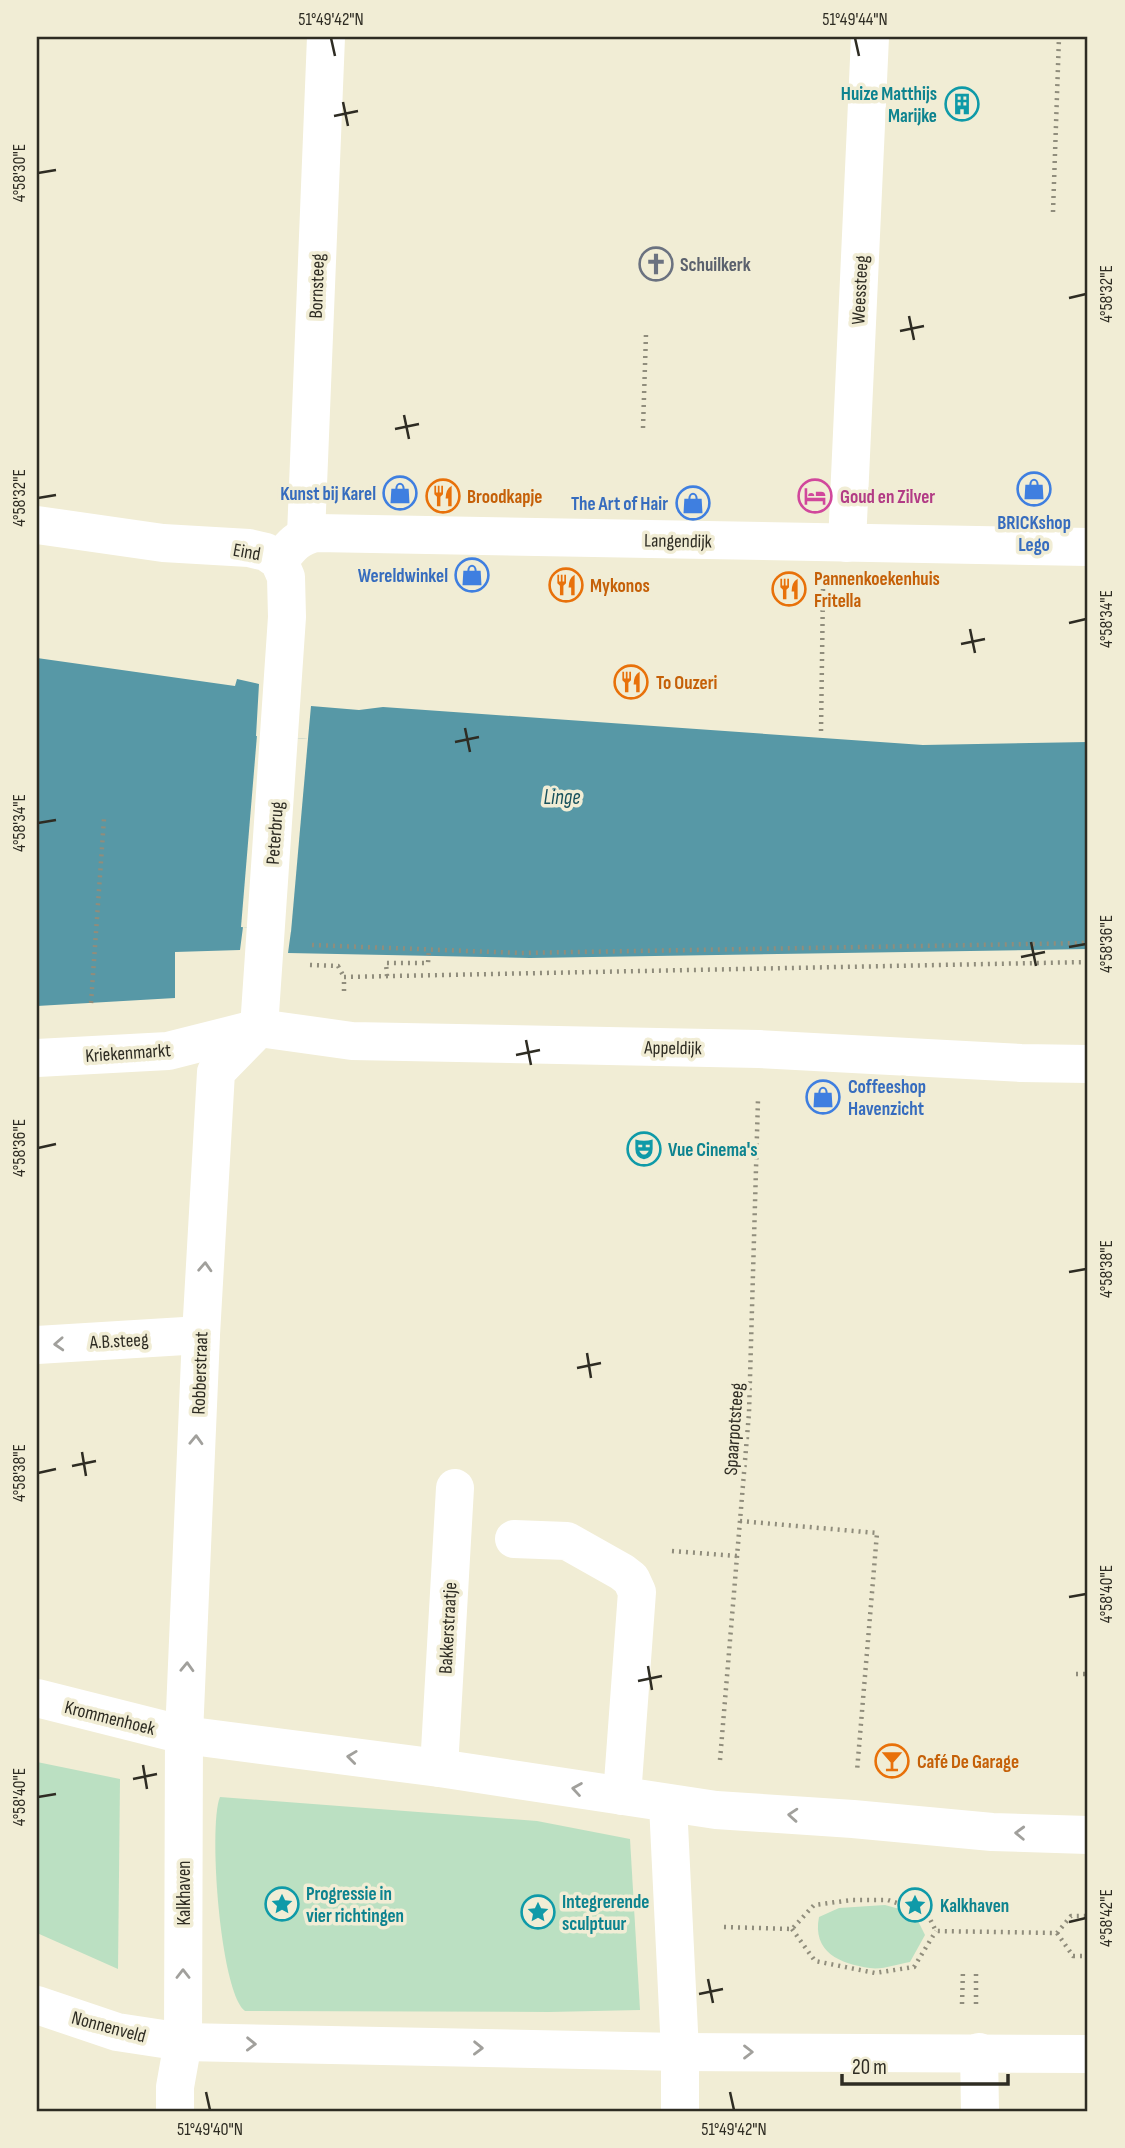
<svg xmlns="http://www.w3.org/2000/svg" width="1125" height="2148" viewBox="0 0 1125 2148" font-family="'Sofia Sans Condensed',sans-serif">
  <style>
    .green { fill: #bbe0c2 }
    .water { fill: #5798a6 }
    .pier { fill: #f1edd5 }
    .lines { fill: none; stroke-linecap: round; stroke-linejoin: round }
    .path { stroke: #908d7c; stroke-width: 4.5; stroke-dasharray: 2 5; stroke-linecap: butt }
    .minor { stroke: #fff; stroke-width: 38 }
    .oneway { stroke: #a1a09c }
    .ticks { fill: none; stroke: #2e2c23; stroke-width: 2.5 }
    .labels { text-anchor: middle; stroke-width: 7; stroke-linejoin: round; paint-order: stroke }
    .culture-label { font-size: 19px; font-weight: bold; fill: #0d838f; stroke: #f1edd5; text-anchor: start }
    .worship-label { font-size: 19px; font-weight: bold; fill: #5b616d; stroke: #f1edd5; text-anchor: start }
    .street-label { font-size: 19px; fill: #2e2c23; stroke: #f1edd5 }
    .shop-label { font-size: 19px; font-weight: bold; fill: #366cbe; stroke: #f1edd5; text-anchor: end }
    .food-label { font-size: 19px; font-weight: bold; fill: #c56008; stroke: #f1edd5; text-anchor: start }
    .hotel-label { font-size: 19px; font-weight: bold; fill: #b23c85; stroke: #f1edd5; text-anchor: start }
    .water-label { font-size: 21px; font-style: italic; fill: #18515c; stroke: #f1edd5 }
    .neatline { fill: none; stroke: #2e2c23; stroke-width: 2.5 }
    .ticks-label { font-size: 18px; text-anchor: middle; fill: #2e2c23 }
  </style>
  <rect width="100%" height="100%" fill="#f1edd5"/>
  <!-- green -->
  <g class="green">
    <path d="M37 1762 120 1779 118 1969 37 1933Z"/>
    <path d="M220 1797 537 1821 630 1839 640 2010 549 2012 245 2011C220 1993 208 1825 220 1797Z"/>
    <path d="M885 1905 914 1913 925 1935 910 1962C898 1964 882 1970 870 1968 840 1964 812 1952 819 1917L839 1908Z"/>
  </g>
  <!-- water -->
  <path class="water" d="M37 658 235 686 237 679 259 684 256 736 308 739 311 706 359 710 383 707 923 745 1088 742V949L530 958 288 953 291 931 243 927 240 950 175 952V998L37 1006Z"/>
  <!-- pier -->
  <path class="pier" d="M257 735 308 739 291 932 241 927Z"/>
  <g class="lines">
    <!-- path -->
    <g class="path">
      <path d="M1053 212 1059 37"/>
      <path d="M643 428 646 334"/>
      <path d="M821 731 823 589"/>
      <path d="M312 945 521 953 1088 943"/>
      <path d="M310 965 338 966 344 977"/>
      <path d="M387 976 386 963H428L429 949"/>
      <path d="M344 991V977L1088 962"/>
      <path d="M91 1003 104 819"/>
      <path d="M740 1521 877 1533 857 1771"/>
      <path d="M672 1551 737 1556"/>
      <path d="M1076 1674H1088"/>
      <path d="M720 1760 749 1413 758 1099"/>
      <path d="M724 1927 792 1929 814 1905 852 1900H888L927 1913 936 1931 1057 1933 1071 1916H1088"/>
      <path d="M792 1929 815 1961 875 1973 914 1967 936 1931"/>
      <path d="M1057 1933 1073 1956H1088"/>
      <path d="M962 2004 963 1970"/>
      <path d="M976 2004V1969"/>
    </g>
    <!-- minor -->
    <g class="minor">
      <path d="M37 525 163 543 249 548 266 552 279 561 286 577 287 617 259 1028"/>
      <path d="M306 535 326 37"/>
      <path d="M847 543 870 37"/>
      <path d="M279 561C290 547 298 536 317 533L1088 547"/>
      <path d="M37 1058 168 1051 259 1028 352 1041 759 1049 1021 1063 1088 1064"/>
      <path d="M37 1345 201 1335"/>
      <path d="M514 1539 567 1541 622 1572 631 1579 637 1592 622 1796"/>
      <path d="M37 1698 184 1735 439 1768 716 1810 853 1819 992 1832 1088 1835"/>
      <path d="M439 1768 455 1488"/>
      <path d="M668 1804 680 2052V2111"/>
      <path d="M37 2005 117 2032 183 2042 680 2052 1088 2054"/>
      <path d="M979 2052 980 2111"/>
      <path d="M175 2111V2087L183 2042 184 1735 201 1335 216 1072 259 1028"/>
    </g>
  </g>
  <!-- one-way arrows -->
  <defs><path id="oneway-chevron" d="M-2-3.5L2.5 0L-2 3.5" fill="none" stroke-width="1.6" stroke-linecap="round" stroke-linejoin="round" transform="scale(1.75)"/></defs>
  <g class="oneway">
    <use href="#oneway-chevron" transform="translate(205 1267) rotate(-87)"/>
    <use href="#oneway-chevron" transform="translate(59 1344) rotate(177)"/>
    <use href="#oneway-chevron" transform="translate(196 1440) rotate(-88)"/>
    <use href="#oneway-chevron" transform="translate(187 1667) rotate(-88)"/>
    <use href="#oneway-chevron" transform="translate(352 1757) rotate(-173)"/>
    <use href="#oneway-chevron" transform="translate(577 1789) rotate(-171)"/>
    <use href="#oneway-chevron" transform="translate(793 1815) rotate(-176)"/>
    <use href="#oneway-chevron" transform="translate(1020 1833) rotate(-178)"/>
    <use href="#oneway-chevron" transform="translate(183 1974) rotate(-90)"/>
    <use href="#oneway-chevron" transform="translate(251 2044) rotate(1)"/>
    <use href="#oneway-chevron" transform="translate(478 2048) rotate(1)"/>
    <use href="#oneway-chevron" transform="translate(748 2052)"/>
  </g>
  <!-- ticks -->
  <path class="ticks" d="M331 38 335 56M855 38 859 56M343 102 348 126M334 116 358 111M38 173 56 170M1069 298 1086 294M909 316 914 340M900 331 924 326M404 415 409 439M395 429 419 424M38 498 56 495M1069 623 1086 619M970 629 975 653M961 644 985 639M465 728 470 752M455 742 479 737M38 823 56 820M1031 942 1036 966M1069 947 1086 944M1021 957 1045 952M526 1040 531 1065M516 1055 540 1050M38 1148 56 1144M1069 1272 1086 1269M587 1353 591 1378M577 1368 601 1363M82 1452 86 1476M72 1466 96 1461M38 1473 56 1469M1069 1597 1086 1594M648 1666 652 1690M638 1681 662 1676M143 1765 147 1789M133 1779 157 1774M38 1797 56 1794M1069 1922 1086 1918M708 1979 713 2003M699 1994 723 1989M206 2092 210 2110M730 2092 734 2110"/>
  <!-- icons -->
  <defs>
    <symbol id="building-ring" viewBox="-11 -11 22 22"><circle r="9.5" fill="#f1edd5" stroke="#0f9aa8" stroke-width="1.5"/><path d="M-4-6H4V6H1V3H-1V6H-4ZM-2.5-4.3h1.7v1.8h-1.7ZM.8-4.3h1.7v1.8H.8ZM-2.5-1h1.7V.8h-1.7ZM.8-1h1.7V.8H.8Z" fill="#0f9aa8"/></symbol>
    <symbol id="church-ring" viewBox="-11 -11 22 22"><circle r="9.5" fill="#f1edd5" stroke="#6b7280" stroke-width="1.5"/><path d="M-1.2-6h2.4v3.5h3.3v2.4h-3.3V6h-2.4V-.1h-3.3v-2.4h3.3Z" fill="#6b7280"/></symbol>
    <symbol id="shop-ring" viewBox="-11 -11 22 22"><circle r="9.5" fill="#f1edd5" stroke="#3f7fe0" stroke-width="1.5"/><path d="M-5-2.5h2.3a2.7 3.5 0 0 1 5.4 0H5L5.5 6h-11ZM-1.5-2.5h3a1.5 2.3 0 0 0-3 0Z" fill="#3f7fe0"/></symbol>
    <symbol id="restaurant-ring" viewBox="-11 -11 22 22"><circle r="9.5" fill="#f1edd5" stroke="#e8710a" stroke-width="1.5"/><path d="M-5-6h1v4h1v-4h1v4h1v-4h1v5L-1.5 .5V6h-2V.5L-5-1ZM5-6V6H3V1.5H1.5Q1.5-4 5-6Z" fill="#e8710a"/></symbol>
    <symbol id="hotel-ring" viewBox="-11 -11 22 22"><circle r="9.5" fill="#f1edd5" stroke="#d1479c" stroke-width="1.5"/><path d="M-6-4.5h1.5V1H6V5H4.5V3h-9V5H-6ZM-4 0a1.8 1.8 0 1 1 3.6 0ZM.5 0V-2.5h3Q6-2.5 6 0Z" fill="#d1479c"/></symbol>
    <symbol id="theatre-ring" viewBox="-11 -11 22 22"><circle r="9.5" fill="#f1edd5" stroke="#0f9aa8" stroke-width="1.5"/><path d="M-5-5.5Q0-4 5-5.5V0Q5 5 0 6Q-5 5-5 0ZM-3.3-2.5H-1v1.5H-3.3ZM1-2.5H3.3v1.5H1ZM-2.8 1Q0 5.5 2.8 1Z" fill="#0f9aa8"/></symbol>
    <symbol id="bar-ring" viewBox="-11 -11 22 22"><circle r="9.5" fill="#f1edd5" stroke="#e8710a" stroke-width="1.5"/><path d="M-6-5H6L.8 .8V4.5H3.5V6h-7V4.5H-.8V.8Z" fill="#e8710a"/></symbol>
    <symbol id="sight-ring" viewBox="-11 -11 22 22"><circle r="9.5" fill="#f1edd5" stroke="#0f9aa8" stroke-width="1.5"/><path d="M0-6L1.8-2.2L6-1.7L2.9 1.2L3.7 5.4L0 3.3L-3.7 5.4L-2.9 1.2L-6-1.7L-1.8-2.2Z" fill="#0f9aa8"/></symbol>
  </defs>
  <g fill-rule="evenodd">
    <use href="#building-ring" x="943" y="85" width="38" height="38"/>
    <use href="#church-ring" x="637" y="245" width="38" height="38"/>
    <use href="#shop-ring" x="1015" y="470" width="38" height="38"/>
    <use href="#shop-ring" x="381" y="474" width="38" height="38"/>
    <use href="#restaurant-ring" x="424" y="477" width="38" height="38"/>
    <use href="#hotel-ring" x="796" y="477" width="38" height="38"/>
    <use href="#shop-ring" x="674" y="484" width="38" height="38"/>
    <use href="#shop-ring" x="453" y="556" width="38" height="38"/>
    <use href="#restaurant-ring" x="547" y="566" width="38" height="38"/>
    <use href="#restaurant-ring" x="770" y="570" width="38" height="38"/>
    <use href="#restaurant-ring" x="612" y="663" width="38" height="38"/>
    <use href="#shop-ring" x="804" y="1078" width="38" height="38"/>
    <use href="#theatre-ring" x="625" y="1130" width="38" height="38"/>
    <use href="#bar-ring" x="873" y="1742" width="38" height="38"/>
    <use href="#sight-ring" x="263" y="1885" width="38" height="38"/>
    <use href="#sight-ring" x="896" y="1886" width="38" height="38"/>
    <use href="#sight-ring" x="519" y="1893" width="38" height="38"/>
  </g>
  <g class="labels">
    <!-- culture labels -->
    <g class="culture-label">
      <text x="937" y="100" text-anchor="end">Huize Matthijs<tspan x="937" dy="22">Marijke</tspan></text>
      <text x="668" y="1156">Vue Cinema's</text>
      <text x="306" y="1900">Progressie in<tspan x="306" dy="22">vier richtingen</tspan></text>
      <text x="562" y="1908">Integrerende<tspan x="562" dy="22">sculptuur</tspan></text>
      <text x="940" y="1912">Kalkhaven</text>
    </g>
    <!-- worship labels -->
    <g class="worship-label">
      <text x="680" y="271">Schuilkerk</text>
    </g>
    <!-- street labels -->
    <g class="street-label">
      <text transform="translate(316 286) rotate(-88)" y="7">Bornsteeg</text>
      <text transform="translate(859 290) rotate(-87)" y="7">Weessteeg</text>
      <text transform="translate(678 540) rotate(1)" y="7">Langendijk</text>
      <text transform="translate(247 551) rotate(10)" y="7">Eind</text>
      <text transform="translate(274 833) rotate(-86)" y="7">Peterbrug</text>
      <text transform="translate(673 1047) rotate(1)" y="7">Appeldijk</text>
      <text transform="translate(128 1052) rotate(-4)" y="7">Kriekenmarkt</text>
      <text transform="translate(119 1340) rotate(-3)" y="7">A.B.steeg</text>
      <text transform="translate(199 1373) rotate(-88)" y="7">Robberstraat</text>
      <text transform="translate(733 1429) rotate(-86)" y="7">Spaarpotsteeg</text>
      <text transform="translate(447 1628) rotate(-87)" y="7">Bakkerstraatje</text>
      <text transform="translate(110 1717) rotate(14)" y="7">Krommenhoek</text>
      <text transform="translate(183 1893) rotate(-90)" y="7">Kalkhaven</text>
      <text transform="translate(109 2026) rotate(15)" y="7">Nonnenveld</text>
    </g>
    <!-- shop labels -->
    <g class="shop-label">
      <text x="376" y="500">Kunst bij Karel</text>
      <text x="668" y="510">The Art of Hair</text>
      <text x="1034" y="529" text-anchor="middle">BRICKshop<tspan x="1034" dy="22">Lego</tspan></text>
      <text x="448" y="582">Wereldwinkel</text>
      <text x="848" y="1093" text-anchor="start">Coffeeshop<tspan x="848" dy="22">Havenzicht</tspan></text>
    </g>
    <!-- food labels -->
    <g class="food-label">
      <text x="467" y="503">Broodkapje</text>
      <text x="814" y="585">Pannenkoekenhuis<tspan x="814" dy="22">Fritella</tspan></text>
      <text x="590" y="592">Mykonos</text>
      <text x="656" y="689">To Ouzeri</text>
      <text x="917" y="1768">Café De Garage</text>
    </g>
    <!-- hotel labels -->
    <g class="hotel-label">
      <text x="840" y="503">Goud en Zilver</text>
    </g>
    <!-- water labels -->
    <g class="water-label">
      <text x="562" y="804">Linge</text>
    </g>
  </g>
  <!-- border -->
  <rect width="1125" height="2148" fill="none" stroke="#f1edd5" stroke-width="77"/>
  <!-- scale -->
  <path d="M842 2074v10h166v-10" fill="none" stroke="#2e2c23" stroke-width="3.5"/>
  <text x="852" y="2074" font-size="21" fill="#2e2c23" stroke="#f1edd5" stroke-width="5" paint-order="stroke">20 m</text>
  <rect x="38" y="38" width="1048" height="2072" class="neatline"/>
  <g class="ticks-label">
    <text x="331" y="25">51°49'42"N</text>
    <text x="855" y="25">51°49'44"N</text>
    <text transform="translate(19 173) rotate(-90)" y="6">4°58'30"E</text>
    <text transform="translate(1106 294) rotate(-90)" y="6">4°58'32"E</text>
    <text transform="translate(19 498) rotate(-90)" y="6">4°58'32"E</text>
    <text transform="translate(1106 619) rotate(-90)" y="6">4°58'34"E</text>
    <text transform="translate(19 823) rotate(-90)" y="6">4°58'34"E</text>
    <text transform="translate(1106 944) rotate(-90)" y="6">4°58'36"E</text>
    <text transform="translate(19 1148) rotate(-90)" y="6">4°58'36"E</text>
    <text transform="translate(1106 1269) rotate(-90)" y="6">4°58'38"E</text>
    <text transform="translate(19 1473) rotate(-90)" y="6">4°58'38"E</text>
    <text transform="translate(1106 1594) rotate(-90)" y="6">4°58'40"E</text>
    <text transform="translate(19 1797) rotate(-90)" y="6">4°58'40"E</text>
    <text transform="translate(1106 1918) rotate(-90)" y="6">4°58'42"E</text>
    <text x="210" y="2135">51°49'40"N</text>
    <text x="734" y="2135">51°49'42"N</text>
  </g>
</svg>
